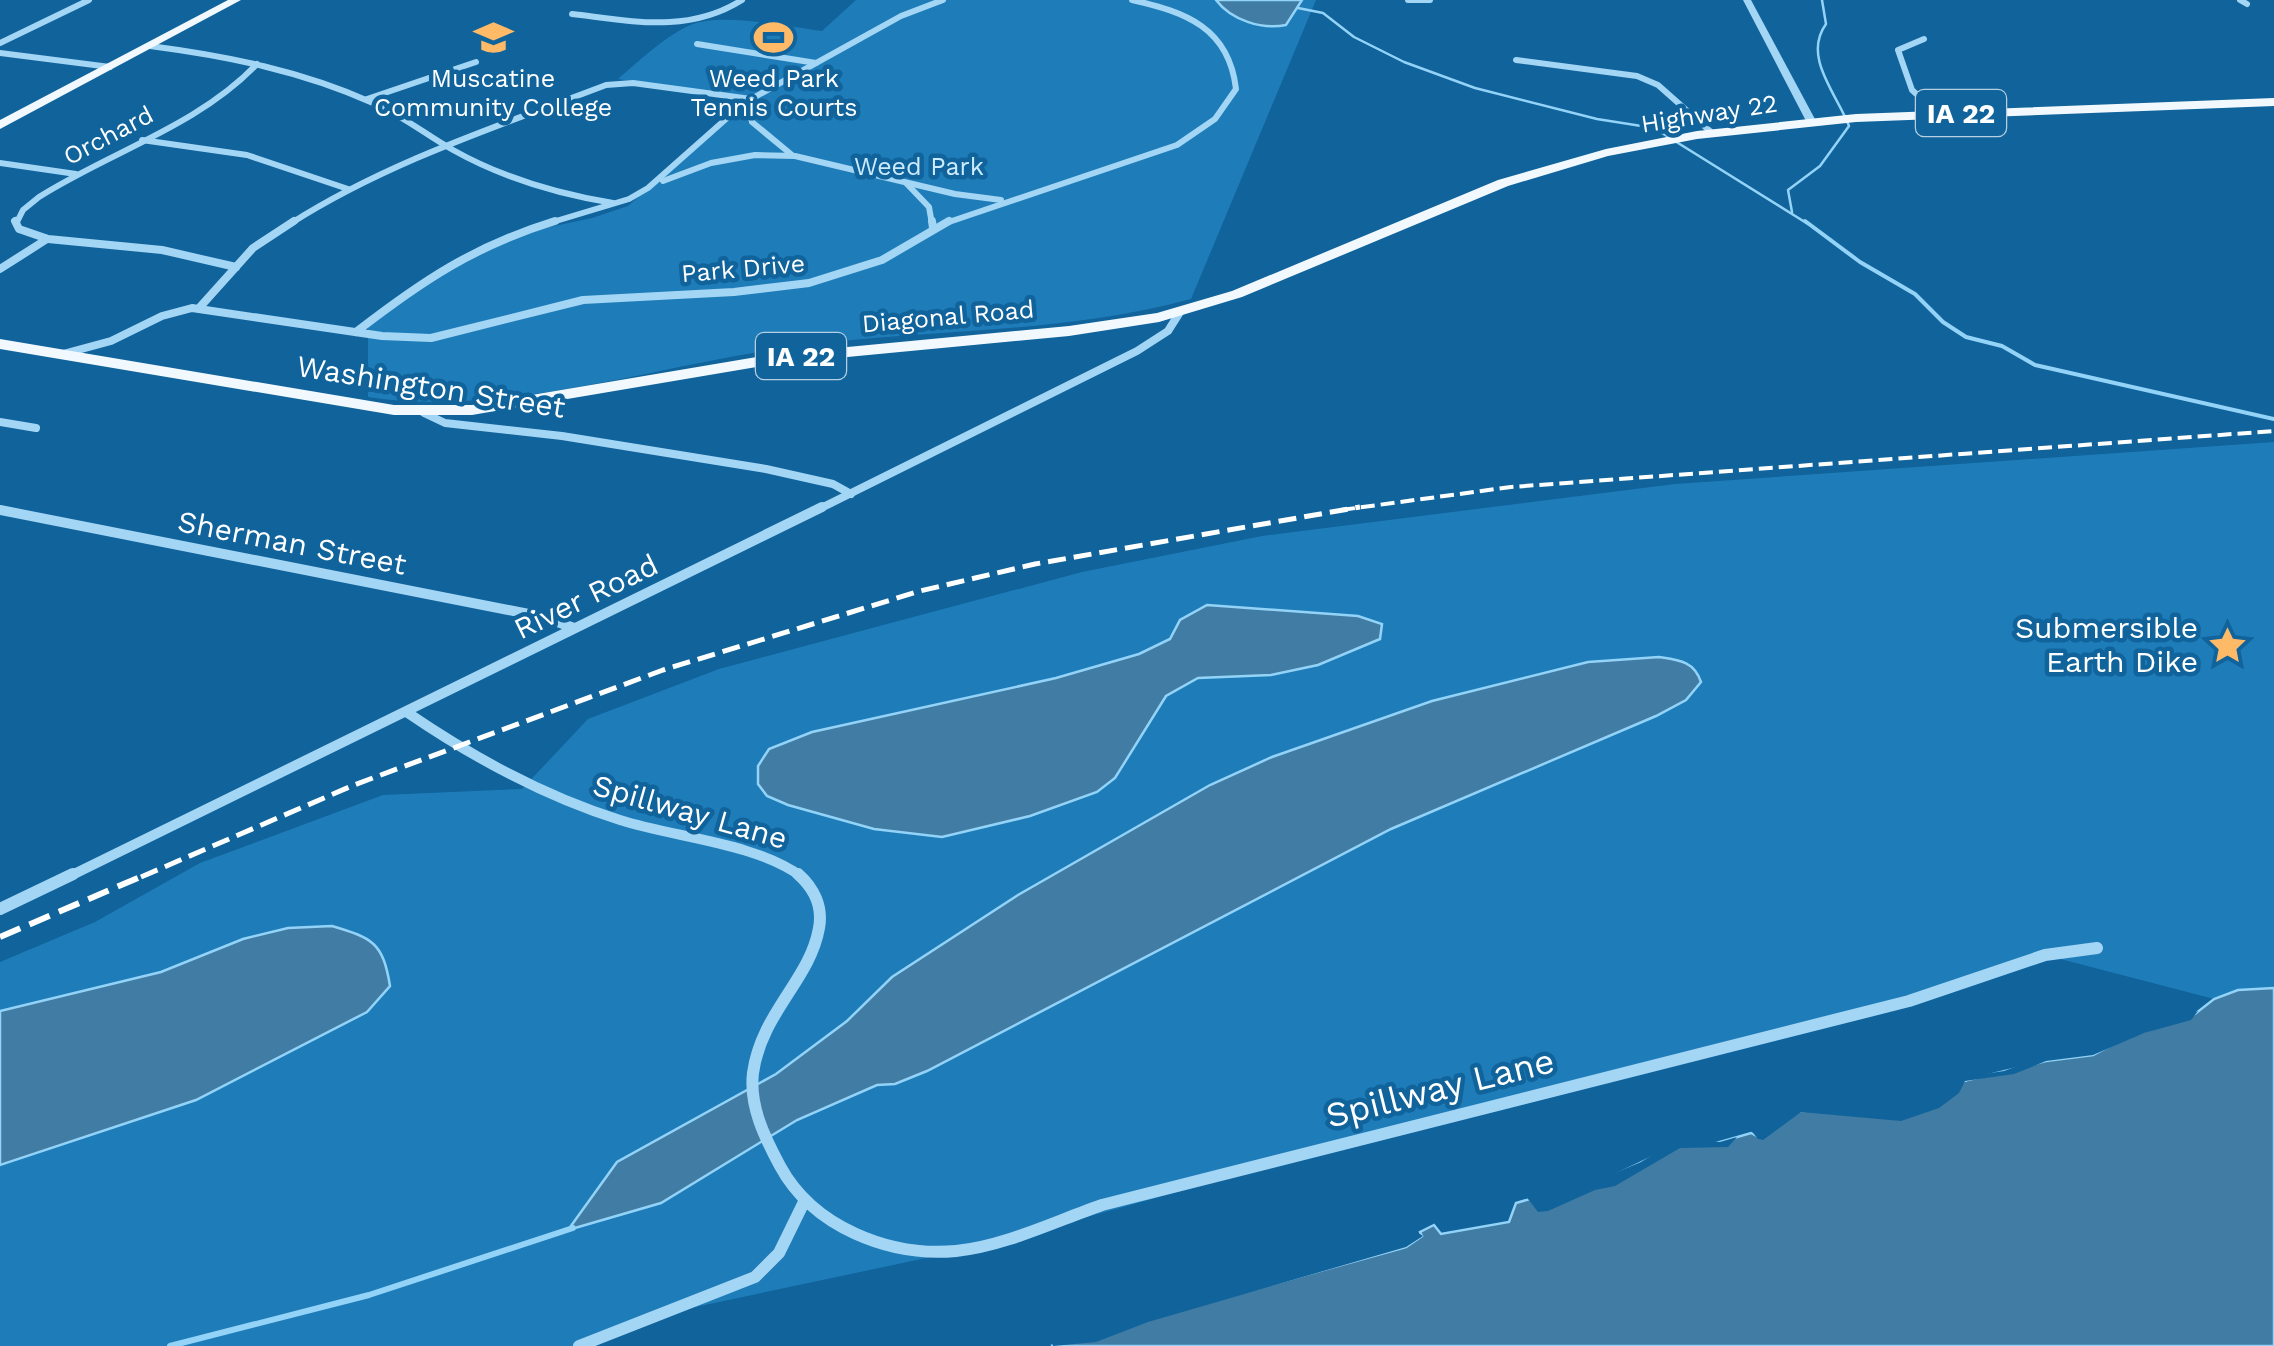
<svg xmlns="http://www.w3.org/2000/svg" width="2274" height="1346" viewBox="0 0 2274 1346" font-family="'Work Sans',sans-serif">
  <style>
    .green { fill: #1e7db9 }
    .water { fill: #417ca4; stroke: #94d3f8; stroke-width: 2.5 }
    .pier { fill: #10639b }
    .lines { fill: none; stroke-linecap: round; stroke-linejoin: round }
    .stream-far2 { stroke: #94d3f8; stroke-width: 2.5 }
    .stream-far1 { stroke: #94d3f8; stroke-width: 4 }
    .stream { stroke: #94d3f8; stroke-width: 6 }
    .minor-far3 { stroke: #a3d5f5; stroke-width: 6 }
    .minor-far2 { stroke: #a3d5f5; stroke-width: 8 }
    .minor-far1 { stroke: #a3d5f5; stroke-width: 10 }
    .minor { stroke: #a3d5f5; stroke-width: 12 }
    .tertiary { fill: #a3d5f5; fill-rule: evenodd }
    .primary { fill: #f1f9ff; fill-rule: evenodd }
    .rail-far2 { stroke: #fff; stroke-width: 4; stroke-dasharray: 14 6; stroke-linecap: butt }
    .rail-far1 { stroke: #fff; stroke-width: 5; stroke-dasharray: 18 8; stroke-linecap: butt }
    .rail { stroke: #fff; stroke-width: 6; stroke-dasharray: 22 10; stroke-linecap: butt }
    .labels { text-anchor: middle; stroke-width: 9; stroke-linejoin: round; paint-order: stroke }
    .far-poi-label { font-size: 25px; fill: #fff; stroke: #10639b }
    .far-street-label { font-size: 25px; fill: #fff; stroke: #10639b }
    .far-park-label { font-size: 25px; fill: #cbebfe; stroke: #10639b }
    .shield { fill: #10639b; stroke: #b7d0e1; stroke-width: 2.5 }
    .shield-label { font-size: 28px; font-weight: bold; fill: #fff }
    .street-label { font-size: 30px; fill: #fff; stroke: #10639b }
    .poi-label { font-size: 30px; fill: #fff; stroke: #10639b; text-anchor: end }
    .near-street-label { font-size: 35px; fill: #fff; stroke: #10639b }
  </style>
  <rect width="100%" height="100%" fill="#10639b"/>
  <!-- green -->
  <g class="green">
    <path d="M856 0H1316L1191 299C1063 334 928 329 797 346 660 364 505 418 368 397V327L435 275 526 232 592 218 628 206 751 98 618 79C639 61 663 38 688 26 719 11 787 27 822 31Z"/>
    <path d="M2274 442V988L2238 990 2214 999 2045 955 1909 1001 1479 1109 978 1247 648 1317 575 1346H0V962L95 922 200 863 383 795 522 789 588 719 719 669 1082 572 1262 536 1675 484Z"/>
  </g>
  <!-- water -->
  <g class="water">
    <path d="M1216 0H1302L1286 25C1262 30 1231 20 1216 0Z"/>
    <path d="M1207 605 1358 616 1382 624 1380 639 1318 665 1271 675 1198 678 1166 696 1115 778 1097 792 1030 816 942 837 874 829 788 805 767 796 758 784V766L769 749 812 732 1056 678 1139 654 1170 639 1180 620Z"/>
    <path d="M1659 657C1679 660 1694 661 1701 682L1686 700 1656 716 1391 829 927 1071 895 1084 877 1085 797 1120 661 1203 568 1230 617 1162 776 1074 847 1021 892 977 1018 895 1210 785 1272 757 1432 701 1588 662Z"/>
    <path d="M332 926C372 938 383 942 390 986L367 1012 196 1100 0 1165V1011L161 972 243 939 288 928Z"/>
    <path d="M2274 988V1346H1051L1406 1247 1422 1236 1420 1232 1434 1225 1441 1234 1509 1222 1516 1203 1530 1199 1541 1210 1680 1144H1713L1751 1133 1761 1138 1798 1111 1833 1110 1898 1119 1939 1101 1964 1081 2046 1061 2093 1055 2127 1037 2195 1014 2214 999 2238 990Z"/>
  </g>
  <!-- pier -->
  <g class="pier">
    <path d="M2198 1011 2191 1020 2144 1033 2093 1055 2046 1061 2014 1074 1965 1081 1959 1093 1939 1108 1901 1121 1801 1112 1763 1140 1758 1139 1750 1129 1760 1132 1785 1111 1797 1106 1833 1105 1897 1114 1933 1101 1963 1077 2004 1071 2045 1056 2091 1050 2125 1033Z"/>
    <path d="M1737 1137 1728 1147 1680 1148 1615 1186 1595 1190 1548 1211 1538 1212 1525 1195H1532L1541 1204 1641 1162 1679 1139 1720 1142Z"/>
    <path d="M1420 1234 1423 1236 1406 1247 1148 1322 1096 1342 1053 1346 1052 1341 1404 1242Z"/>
  </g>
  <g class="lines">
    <!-- stream-far2 -->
    <g class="stream-far2">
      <path d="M1298 8 1323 13 1354 37 1404 62 1475 88 1597 119 1654 128 1808 224"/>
      <path d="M1792 212 1788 190 1820 166 1849 126C1837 94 1802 57 1826 24L1822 0"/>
    </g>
    <!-- stream-far1 -->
    <path class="stream-far1" d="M1805 221 1860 262 1915 294 1943 322 1966 337 2002 346 2035 365 2274 419"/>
    <!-- stream -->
    <path class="stream" d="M170 1346 369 1295 573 1228"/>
    <!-- minor-far3 -->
    <g class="minor-far3">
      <path d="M1408 0H1430"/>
      <path d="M2240 0 2247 4"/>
      <path d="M572 14C632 21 688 34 742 0"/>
      <path d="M1924 39 1898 50 1912 90 1938 114"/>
      <path d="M0 43 89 0"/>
      <path d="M697 44 816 63"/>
      <path d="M150 46C227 56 302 71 373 103 402 115 426 135 453 150 503 178 557 194 613 203"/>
      <path d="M0 53 110 67"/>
      <path d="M1516 60 1637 76 1658 85 1711 132"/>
      <path d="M367 99 476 62"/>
      <path d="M142 140 247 155 348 189"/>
      <path d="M0 163 76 174"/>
      <path d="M663 181 711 163 755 155 795 156 955 194 1001 200"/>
      <path d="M907 184 929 207 932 224"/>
      <path d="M16 224 23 210 39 197C110 152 198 126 257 64"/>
      <path d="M290 224C387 162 499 126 606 85L633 83 751 99 748 104 752 122 792 155"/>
      <path d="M546 224 629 199 648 188 744 103 901 16 943 0"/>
      <path d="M943 224 1177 145 1215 119 1236 89C1229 28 1186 12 1132 0"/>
    </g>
    <!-- minor-far2 -->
    <g class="minor-far2">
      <path d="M15 221 19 229 48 239 162 250 236 267"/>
      <path d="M932 221 933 228"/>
      <path d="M0 269 47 239"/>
      <path d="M200 307 253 248 294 221"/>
      <path d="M356 332C422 281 474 246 555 221"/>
      <path d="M63 354 111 341 162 316 192 308 382 336 431 338 583 300 734 292 809 283 882 260 949 221"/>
      <path d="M424 413 445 423 562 436 766 469 833 484 851 494"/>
      <path d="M0 422 36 428"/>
      <path d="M817 510 1137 351 1168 331 1180 312"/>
    </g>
    <!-- minor-far1 -->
    <g class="minor-far1">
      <path d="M0 510 544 617 574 628"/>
      <path d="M408 713C474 758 543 796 620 820 676 838 754 842 802 877"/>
      <path d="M68 877 822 507"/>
    </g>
    <!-- minor -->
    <g class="minor">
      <path d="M798 874C814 888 823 907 819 928 810 980 761 1013 753 1073 749 1106 765 1138 780 1166 813 1227 889 1257 956 1251 1005 1246 1056 1221 1102 1205L1909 1001 2045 955 2097 948"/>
      <path d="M0 909 73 874"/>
      <path d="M579 1346 755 1277 779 1253 804 1202"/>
    </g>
    <!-- tertiary -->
    <path class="tertiary" d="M1743 0H1751L1816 121 1814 123 1806 121Z"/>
    <!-- primary -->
    <g class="primary">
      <path d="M228 0H241L0 129V120Z"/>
      <path d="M2274 98V106L1856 122 1697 139 1608 156 1508 186 1242 297 1159 322 1069 336 774 364 472 415H394L0 349V339L394 405H472L774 354 1069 326 1157 313 1232 291 1498 180 1606 149 1697 131 1856 114Z"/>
    </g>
    <!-- rail-far2 -->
    <path class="rail-far2" d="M1341 510 1511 487 2274 431"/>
    <!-- rail-far1 -->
    <path class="rail-far1" d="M141 877 354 785 663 670 920 591 1035 564 1360 507"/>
    <!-- rail -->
    <path class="rail" d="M0 937 147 874"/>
  </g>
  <!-- icons -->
  <defs>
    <symbol id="university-bare" viewBox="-9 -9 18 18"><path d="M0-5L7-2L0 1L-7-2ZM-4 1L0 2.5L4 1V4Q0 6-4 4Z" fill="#ffba67" stroke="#10639b" stroke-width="2.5" paint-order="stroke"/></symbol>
    <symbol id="stadium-bare" viewBox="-9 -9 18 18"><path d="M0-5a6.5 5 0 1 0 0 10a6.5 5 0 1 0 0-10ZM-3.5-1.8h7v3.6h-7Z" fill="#ffba67" stroke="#10639b" stroke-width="2.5" paint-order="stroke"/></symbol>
    <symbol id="sight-bare" viewBox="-9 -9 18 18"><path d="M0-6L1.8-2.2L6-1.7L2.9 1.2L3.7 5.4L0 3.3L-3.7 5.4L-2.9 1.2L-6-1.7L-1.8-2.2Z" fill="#ffba67" stroke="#10639b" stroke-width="2.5" paint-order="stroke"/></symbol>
  </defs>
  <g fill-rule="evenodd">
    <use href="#university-bare" x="466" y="10" width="55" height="55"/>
    <use href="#stadium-bare" x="746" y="10" width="55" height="55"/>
    <use href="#sight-bare" x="2200" y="618" width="55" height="55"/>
  </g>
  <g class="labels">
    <!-- far-poi labels -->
    <g class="far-poi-label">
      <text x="493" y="87">Muscatine<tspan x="493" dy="29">Community College</tspan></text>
      <text x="774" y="87">Weed Park<tspan x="774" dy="29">Tennis Courts</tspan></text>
    </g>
    <!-- far-street labels -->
    <g class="far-street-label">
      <text transform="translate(1709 113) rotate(-9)" y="9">Highway 22</text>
      <text transform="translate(108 135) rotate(-28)" y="9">Orchard</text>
      <text transform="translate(743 268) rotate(-5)" y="9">Park Drive</text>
      <text transform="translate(948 316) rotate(-5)" y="9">Diagonal Road</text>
    </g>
    <!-- far-park labels -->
    <g class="far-park-label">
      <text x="919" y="175">Weed Park</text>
    </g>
    <!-- shield labels -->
    <g class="shield">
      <rect x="1916" y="90" width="90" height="46" rx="8"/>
      <rect x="756" y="333" width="90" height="46" rx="8"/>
    </g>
    <g class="shield-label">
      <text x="1961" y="123">IA 22</text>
      <text x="801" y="366">IA 22</text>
    </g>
    <!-- street labels -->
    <g class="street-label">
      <text transform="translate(431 387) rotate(9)" y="10">Washington Street</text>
      <text transform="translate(292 543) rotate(11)" y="10">Sherman Street</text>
      <text transform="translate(586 597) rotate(-26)" y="10">River Road</text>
      <text transform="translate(690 812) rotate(16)" y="10">Spillway Lane</text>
    </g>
    <!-- poi labels -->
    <g class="poi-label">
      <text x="2198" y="638">Submersible<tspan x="2198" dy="34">Earth Dike</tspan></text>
    </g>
    <!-- near-street labels -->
    <g class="near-street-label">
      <text transform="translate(1440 1088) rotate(-14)" y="12">Spillway Lane</text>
    </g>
  </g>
</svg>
